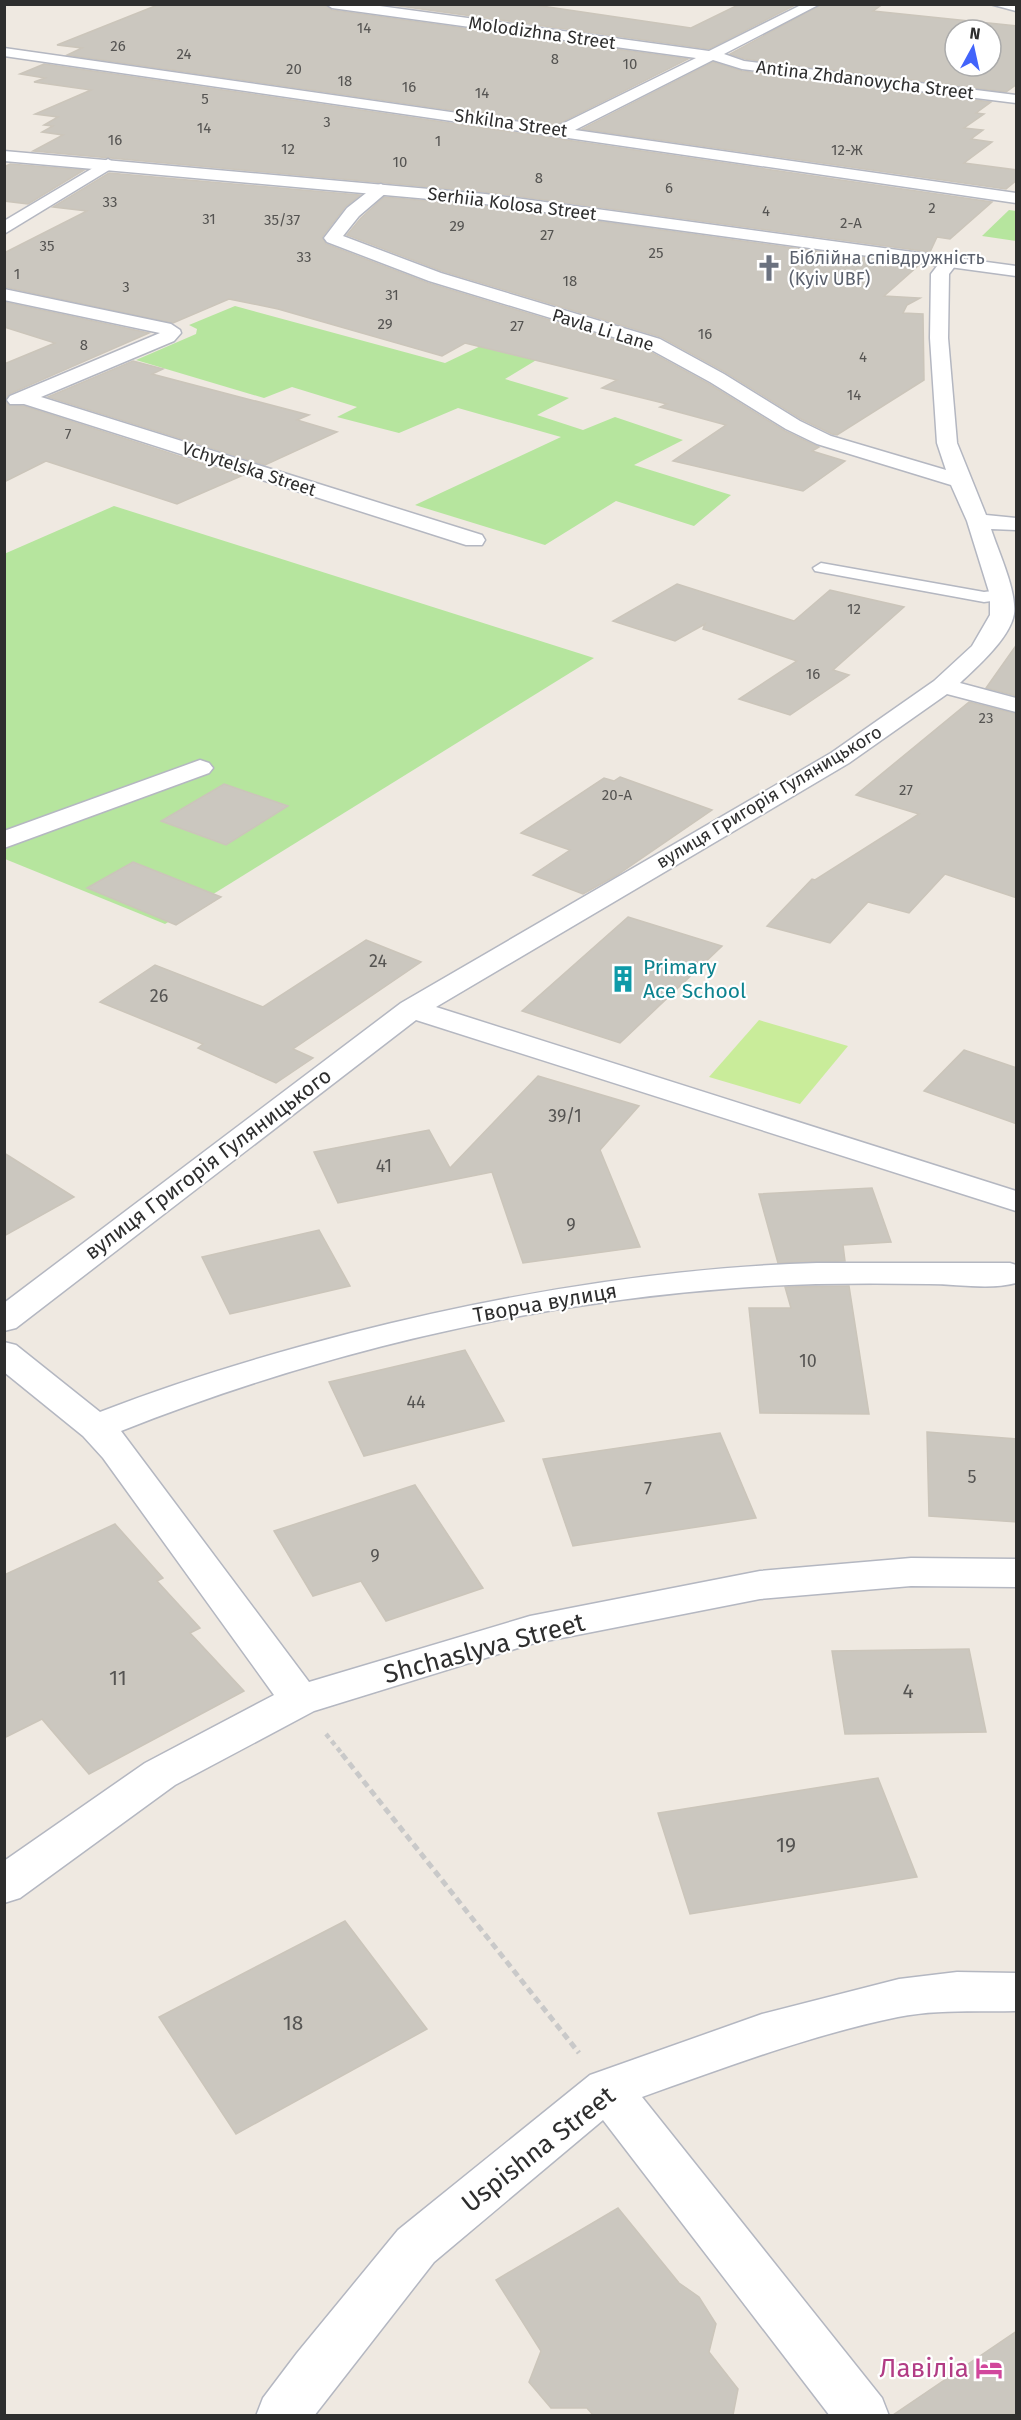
<svg xmlns="http://www.w3.org/2000/svg" width="1021" height="2420" viewBox="0 0 1021 2420" font-family="'Fira Sans',sans-serif">
  <style>
    .green { fill: #b6e59e }
    .pitch { fill: #c9ec9a }
    .building { fill: #cbc7bf; stroke: #cbc5ba; stroke-width: 1.5; fill-rule: evenodd }
    .lines { fill: none; stroke-linecap: round; stroke-linejoin: round }
    .lane-casing { stroke: #b4b7c1; stroke-width: 3 }
    .street-casing { stroke: #b4b7c1; stroke-width: 3 }
    .secondary-casing { stroke: #b4b7c1; stroke-width: 3 }
    .path-far1 { stroke: #c9c9c9; stroke-width: 4.5; stroke-dasharray: 5 4; stroke-linecap: butt }
    .path { stroke: #c9c9c9; stroke-width: 5; stroke-dasharray: 7 4.5; stroke-linecap: butt }
    .lane { fill: #fff; fill-rule: evenodd }
    .street { fill: #fff; fill-rule: evenodd }
    .secondary { fill: #fff; fill-rule: evenodd }
    .labels { text-anchor: middle; stroke-width: 4.5; stroke-linejoin: round; paint-order: stroke }
    .far-number-label { font-size: 15px; fill: #555452 }
    .far-street-label { font-size: 18px; fill: #2e2e2e; stroke: #fff }
    .far-worship-label { font-size: 18px; fill: #5b616d; stroke: #fff; text-anchor: start }
    .number-label { font-size: 18px; fill: #555452 }
    .culture-label { font-size: 21px; fill: #0d838f; stroke: #fff; text-anchor: start }
    .street-label { font-size: 21px; fill: #2e2e2e; stroke: #fff }
    .near-number-label { font-size: 21px; fill: #555452 }
    .near-street-label { font-size: 26px; fill: #2e2e2e; stroke: #fff }
    .near-hotel-label { font-size: 26px; fill: #b23c85; stroke: #fff; text-anchor: end }
  </style>
  <rect width="100%" height="100%" fill="#efe9e1"/>
  <!-- green -->
  <g class="green">
    <path d="M1009 210 1016 211V241L982 236Z"/>
    <path d="M235 306 445 363 487 343 538 359 505 379 569 398 537 415 583 430 615 417 683 440 634 465 731 495 694 526 616 501 545 545 415 505 561 437 458 408 399 433 337 417 357 407 292 387 264 398 136 360 196 334 197 329 189 325Z"/>
    <path d="M114 506 594 658 165 924 5 859 4 554Z"/>
  </g>
  <!-- pitch -->
  <path class="pitch" d="M759 1020 848 1046 800 1104 709 1077Z"/>
  <!-- building -->
  <g class="building">
    <path d="M160 4H324L332 10 688 59 556 125 67 55 82 48 57 45Z"/>
    <path d="M385 4H528L691 28 740 4H797L709 49Z"/>
    <path d="M822 4H883L873 11 1017 26V84L1006 92 745 59 730 54ZM955 30H991V66H955Z"/>
    <path d="M713 62 742 71 991 102 976 113 984 114 964 128 983 130 971 139 992 142 964 163 1017 170V180L1006 189 582 129Z"/>
    <path d="M44 64 992 202 950 239 937 237 930 252 485 192 33 151 63 135 42 132 53 126 44 125 58 117 35 114 91 90 34 82 45 78 20 74Z"/>
    <path d="M10 164 84 170 28 204 4 201V167Z"/>
    <path d="M109 173 360 195 345 207 322 237 326 244 428 283 645 349 709 384 785 431 819 447 812 451 845 461 803 491 673 461 726 425 660 407 667 404 602 388 617 380 465 343 442 356 278 309 229 299 173 323 4 287V253L87 211 53 207Z"/>
    <path d="M384 197 485 206 919 265 884 296 920 298 907 305 903 313 923 314 924 380 837 435 832 434 801 419 725 372 661 337 442 271 347 235 361 218Z"/>
    <path d="M4 302 149 333 9 394 5 400 8 405 24 406 241 476 177 504 46 461 4 482V364L55 343 4 327Z"/>
    <path d="M133 361 163 369 152 374 309 415 297 420 337 432 265 465 48 397Z"/>
    <path d="M677 584 794 621 830 590 904 607 833 670 849 675 790 715 739 699 797 661 703 629 705 624 675 641 613 621Z"/>
    <path d="M1017 644V696L986 688Z"/>
    <path d="M969 702 1017 714V898L945 874 909 913 868 902 830 943 767 926 812 879 815 880 919 814 856 795Z"/>
    <path d="M620 777 712 810 617 875 583 894 533 875 570 850 521 833 604 778 614 781Z"/>
    <path d="M224 784 288 806 226 845 161 821Z"/>
    <path d="M133 862 221 897 176 925 87 888Z"/>
    <path d="M628 917 722 946 620 1043 522 1011Z"/>
    <path d="M366 940 421 962 293 1049 313 1058 276 1083 198 1048 203 1044 100 1002 155 965 263 1007Z"/>
    <path d="M964 1050 1017 1068V1124L924 1091Z"/>
    <path d="M538 1076 639 1106 600 1150 640 1247 523 1263 492 1172 338 1203 314 1152 429 1130 450 1168Z"/>
    <path d="M4 1153 74 1197 4 1236Z"/>
    <path d="M872 1188 891 1242 843 1245 845 1261 778 1263 759 1194Z"/>
    <path d="M319 1230 350 1286 230 1314 202 1257Z"/>
    <path d="M849 1286 869 1414 760 1413 749 1308H791L785 1287Z"/>
    <path d="M465 1350 504 1421 364 1456 329 1382Z"/>
    <path d="M927 1432 1017 1439V1522L929 1516Z"/>
    <path d="M720 1433 756 1518 573 1546 543 1459Z"/>
    <path d="M415 1485 483 1588 386 1621 361 1581 313 1596 274 1531Z"/>
    <path d="M115 1524 163 1578 157 1581 200 1628 190 1633 244 1691 89 1774 42 1719 4 1738V1575Z"/>
    <path d="M969 1649 986 1732 845 1734 832 1651Z"/>
    <path d="M878 1778 917 1877 690 1914 658 1813Z"/>
    <path d="M345 1921 427 2029 236 2134 159 2017Z"/>
    <path d="M618 2208 679 2283 699 2297 716 2324 709 2352 738 2389 733 2415H593L587 2408H551L529 2382 541 2351 496 2280Z"/>
    <path d="M1017 2331V2415H893Z"/>
  </g>
  <g class="lines">
    <defs>
      <path id="lane" d="M821 563 984 592 1001 590 1009 595 1007 599 984 602 815 571 813 568Z"/>
      <g id="street">
        <path d="M326 4H365L709 51 803 4H820L724 54 744 61 1016 95V103L742 69 713 60 575 130 1016 193V203L4 56V48L556 127 696 58 332 8Z"/>
        <path d="M990 4H1016V11Z"/>
        <path d="M108 159 116 164 114 167 4 234V221Z"/>
        <path d="M381 184 389 189 387 192 359 216 343 236 441 273 660 339 724 374 800 421 831 436 946 470 937 443 930 338 931 274 944 257 950 256 959 261 949 274 948 338 957 443 986 515 1016 518V530L991 529C998 551 1017 591 1014 614 1010 638 977 667 960 683L1016 698V712L947 694 849 763 436 1007 1016 1191V1211L416 1020 16 1328 4 1331V1303L401 1003 831 753 934 681 972 646 990 615V595L967 521 951 485 817 444 786 429 710 382 646 347 429 281 327 242 324 238 347 208 375 186Z"/>
        <path d="M4 289 171 324 180 330 181 333 174 341 41 397 482 535 485 540 482 545H466L24 404H10L7 400 10 396 160 333 4 300Z"/>
        <path d="M200 760 209 763 213 768 209 773 4 848V831Z"/>
        <path d="M817 1263H1010L1016 1265V1283C990 1290 957 1284 929 1284 865 1283 801 1283 736 1288 527 1303 315 1354 121 1431L309 1682 530 1616 760 1571 911 1558 1016 1559V1587L911 1586 760 1599 531 1644 314 1711 175 1785 20 1898 4 1903V1861L145 1763 274 1695 103 1458 83 1436 4 1372V1342L16 1345 100 1412C182 1380 266 1355 351 1333 505 1294 659 1268 817 1263Z"/>
        <path d="M957 1972 1016 1973V2011C977 2012 938 2009 898 2017 811 2035 726 2067 642 2097L882 2398 889 2416H830L603 2120 434 2262 314 2416H256L263 2398 297 2353 398 2230 590 2075 762 2014 899 1979Z"/>
      </g>
      <path id="secondary" d="M4 151 485 194 1016 266V276L485 204 4 161Z"/>
    </defs>
    <!-- lane casing -->
    <use href="#lane" class="lane-casing"/>
    <!-- street casing -->
    <use href="#street" class="street-casing"/>
    <!-- secondary casing -->
    <use href="#secondary" class="secondary-casing"/>
    <!-- path-far1 -->
    <path class="path-far1" d="M326 1734 343 1755"/>
    <!-- path -->
    <path class="path" d="M342 1754 579 2053"/>
    <!-- lane -->
    <use href="#lane" class="lane"/>
    <!-- street -->
    <use href="#street" class="street"/>
    <!-- secondary -->
    <use href="#secondary" class="secondary"/>
  </g>
  <!-- icons -->
  <defs>
    <symbol id="church-bare" viewBox="-9 -9 18 18"><path d="M-1.2-6h2.4v3.5h3.3v2.4h-3.3V6h-2.4V-.1h-3.3v-2.4h3.3Z" fill="#6b7280" stroke="#fff" stroke-width="2.5" paint-order="stroke"/></symbol>
    <symbol id="building-bare" viewBox="-9 -9 18 18"><path d="M-4-6H4V6H1V3H-1V6H-4ZM-2.5-4.3h1.7v1.8h-1.7ZM.8-4.3h1.7v1.8H.8ZM-2.5-1h1.7V.8h-1.7ZM.8-1h1.7V.8H.8Z" fill="#0f9aa8" stroke="#fff" stroke-width="2.5" paint-order="stroke"/></symbol>
    <symbol id="hotel-bare" viewBox="-9 -9 18 18"><path d="M-6-4.5h1.5V1H6V5H4.5V3h-9V5H-6ZM-4 0a1.8 1.8 0 1 1 3.6 0ZM.5 0V-2.5h3Q6-2.5 6 0Z" fill="#d1479c" stroke="#fff" stroke-width="2.5" paint-order="stroke"/></symbol>
  </defs>
  <g fill-rule="evenodd">
    <use href="#church-bare" x="750" y="249" width="38" height="38"/>
    <use href="#building-bare" x="604" y="960" width="38" height="38"/>
    <use href="#hotel-bare" x="970" y="2349" width="38" height="38"/>
  </g>
  <g class="labels">
    <!-- far-number labels -->
    <g class="far-number-label">
      <text x="364" y="33">14</text>
      <text x="118" y="51">26</text>
      <text x="184" y="59">24</text>
      <text x="555" y="64">8</text>
      <text x="630" y="69">10</text>
      <text x="294" y="74">20</text>
      <text x="345" y="86">18</text>
      <text x="409" y="92">16</text>
      <text x="482" y="98">14</text>
      <text x="205" y="104">5</text>
      <text x="327" y="127">3</text>
      <text x="204" y="133">14</text>
      <text x="115" y="145">16</text>
      <text x="438" y="146">1</text>
      <text x="288" y="154">12</text>
      <text x="847" y="155">12-Ж</text>
      <text x="400" y="167">10</text>
      <text x="539" y="183">8</text>
      <text x="669" y="193">6</text>
      <text x="110" y="207">33</text>
      <text x="932" y="213">2</text>
      <text x="766" y="216">4</text>
      <text x="209" y="224">31</text>
      <text x="282" y="225">35/37</text>
      <text x="851" y="228">2-А</text>
      <text x="457" y="231">29</text>
      <text x="547" y="240">27</text>
      <text x="47" y="251">35</text>
      <text x="656" y="258">25</text>
      <text x="304" y="262">33</text>
      <text x="17" y="279">1</text>
      <text x="570" y="286">18</text>
      <text x="126" y="292">3</text>
      <text x="392" y="300">31</text>
      <text x="385" y="329">29</text>
      <text x="517" y="331">27</text>
      <text x="705" y="339">16</text>
      <text x="84" y="350">8</text>
      <text x="863" y="362">4</text>
      <text x="854" y="400">14</text>
      <text x="68" y="439">7</text>
      <text x="854" y="614">12</text>
      <text x="813" y="679">16</text>
      <text x="986" y="723">23</text>
      <text x="906" y="795">27</text>
      <text x="617" y="800">20-А</text>
    </g>
    <!-- far-street labels -->
    <g class="far-street-label">
      <text transform="translate(542 33) rotate(8)" y="6">Molodizhna Street</text>
      <text transform="translate(865 80) rotate(7)" y="6">Antina Zhdanovycha Street</text>
      <text transform="translate(511 123) rotate(8)" y="6">Shkilna Street</text>
      <text transform="translate(512 204) rotate(7)" y="6">Serhiia Kolosa Street</text>
      <text transform="translate(603 330) rotate(17)" y="6">Pavla Li Lane</text>
      <text transform="translate(249 469) rotate(18)" y="6">Vchytelska Street</text>
      <text transform="translate(769 797) rotate(-31)" y="6">вулиця Григорія Гуляницького</text>
    </g>
    <!-- far-worship labels -->
    <g class="far-worship-label">
      <text x="789" y="264">Біблійна співдружність<tspan x="789" dy="21">(Kyiv UBF)</tspan></text>
    </g>
    <!-- number labels -->
    <g class="number-label">
      <text x="378" y="967">24</text>
      <text x="159" y="1002">26</text>
      <text x="565" y="1122">39/1</text>
      <text x="384" y="1172">41</text>
      <text x="571" y="1231">9</text>
      <text x="808" y="1367">10</text>
      <text x="416" y="1408">44</text>
      <text x="972" y="1483">5</text>
      <text x="648" y="1495">7</text>
      <text x="375" y="1562">9</text>
    </g>
    <!-- culture labels -->
    <g class="culture-label">
      <text x="643" y="974">Primary<tspan x="643" dy="24">Ace School</tspan></text>
    </g>
    <!-- street labels -->
    <g class="street-label">
      <text transform="translate(208 1164) rotate(-37)" y="7">вулиця Григорія Гуляницького</text>
      <text transform="translate(545 1303) rotate(-10)" y="7">Творча вулиця</text>
    </g>
    <!-- near-number labels -->
    <g class="near-number-label">
      <text x="118" y="1685">11</text>
      <text x="908" y="1698">4</text>
      <text x="786" y="1852">19</text>
      <text x="293" y="2030">18</text>
    </g>
    <!-- near-street labels -->
    <g class="near-street-label">
      <text transform="translate(484 1648) rotate(-15)" y="9">Shchaslyva Street</text>
      <text transform="translate(538 2149) rotate(-38)" y="9">Uspishna Street</text>
    </g>
    <!-- near-hotel labels -->
    <g class="near-hotel-label">
      <text x="969" y="2377">Лавіліа</text>
    </g>
  </g>
  <!-- border -->
  <rect width="1021" height="2420" fill="none" stroke="#2e2e2e" stroke-width="12"/>
  <!-- north arrow -->
  <g transform="translate(973 48) rotate(8)"><circle r="28" fill="#ffffff" stroke="#ababab" stroke-width="1.5"/>
  <path d="M0-4.5L10 22L0 15L-10 22Z" fill="#4264fb"/>
  <text y="-9" font-size="16" font-weight="bold" text-anchor="middle" fill="#2e2e2e">N</text>
  </g>
</svg>
